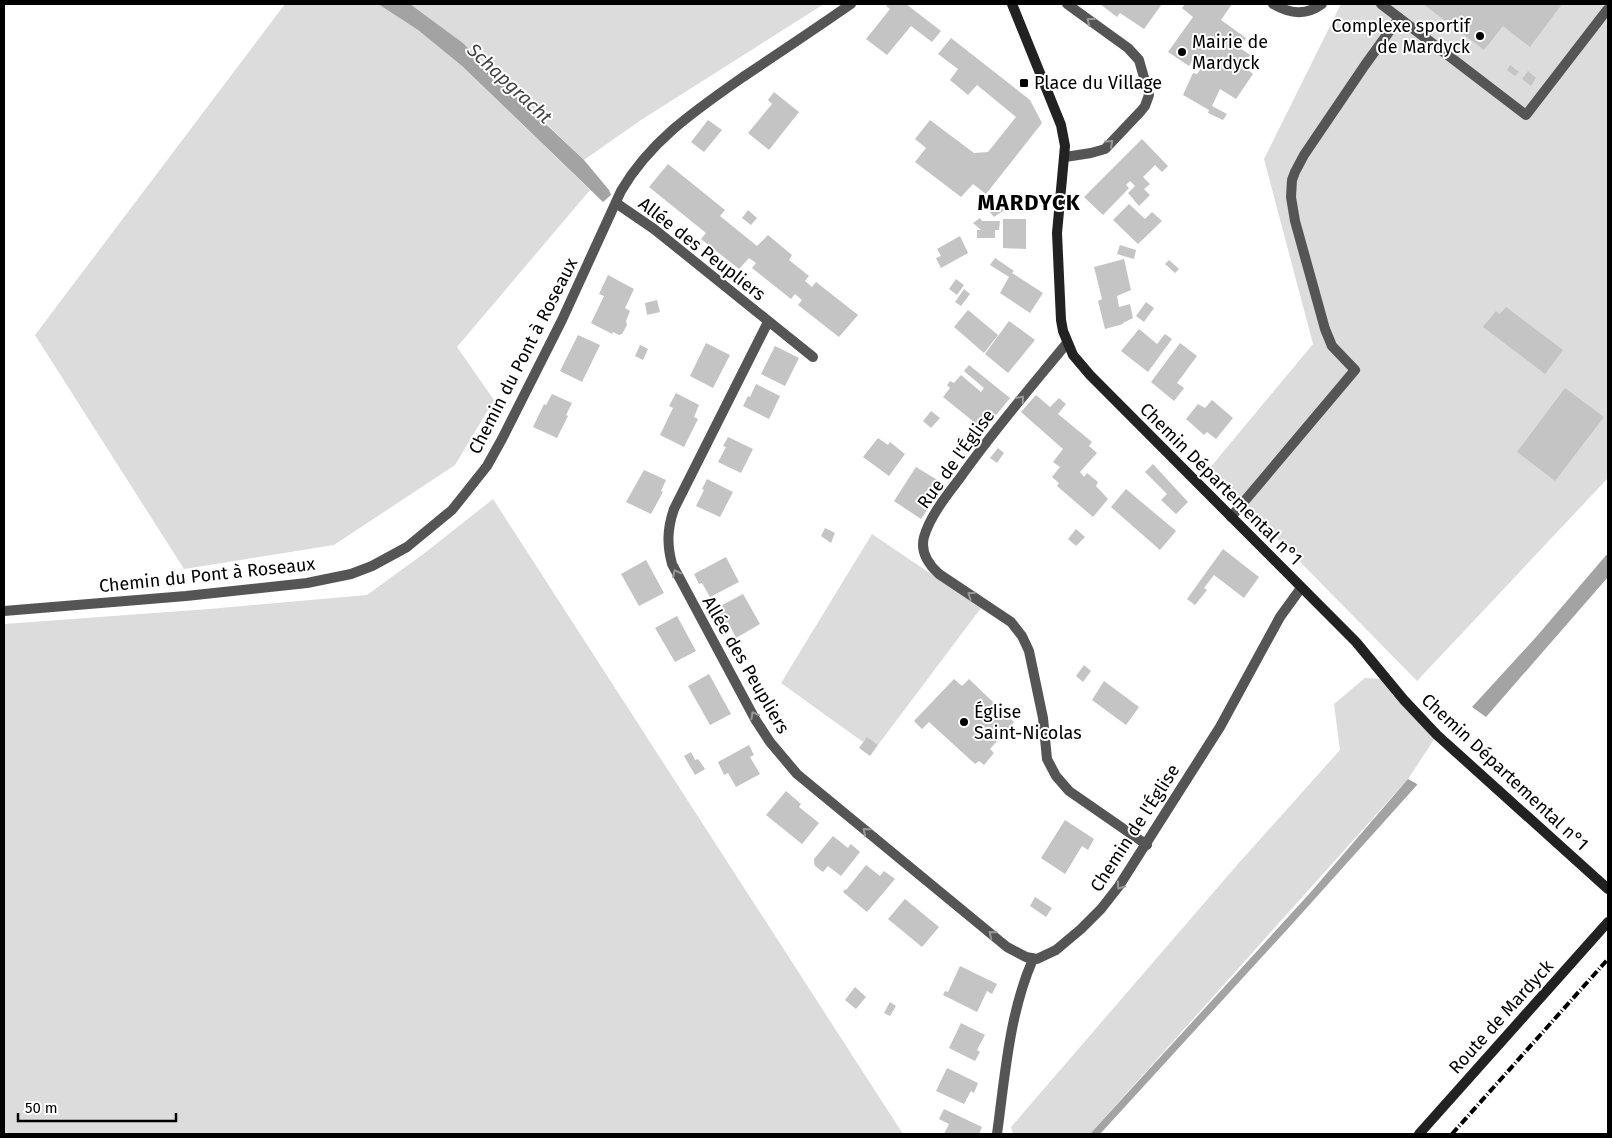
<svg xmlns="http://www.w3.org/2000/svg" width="1612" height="1138" viewBox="0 0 1612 1138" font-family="'Fira Sans',sans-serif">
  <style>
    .green { fill: #dcdcdc }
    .water { fill: #a3a3a3 }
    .building { fill: #c4c4c4 }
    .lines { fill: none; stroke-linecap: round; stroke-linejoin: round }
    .street { stroke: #555; stroke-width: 10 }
    .secondary { stroke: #222; stroke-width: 10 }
    .rail { stroke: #000; stroke-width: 4; stroke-dasharray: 8 2.5 1 2.5; stroke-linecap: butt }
    .oneway { stroke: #999 }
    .poi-dot { fill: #000; stroke: #fff; stroke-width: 2 }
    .labels { text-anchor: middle; stroke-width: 4; stroke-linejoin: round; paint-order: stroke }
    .poi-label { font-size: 18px; fill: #000; stroke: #fff; text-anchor: start }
    .street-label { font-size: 18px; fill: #000; stroke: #fff }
    .water-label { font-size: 19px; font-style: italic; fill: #444; stroke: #fff }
    .district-label { font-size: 22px; font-weight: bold; letter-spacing: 1px; fill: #000; stroke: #fff }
  </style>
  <rect width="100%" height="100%" fill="#fff"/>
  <!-- green -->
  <g class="green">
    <path d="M285 4H378L418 30 462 66 590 190 457 347 494 400 455 465 334 545 184 569 35 335Z"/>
    <path d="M410 4H824L641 120 584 160 463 43Z"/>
    <path d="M1341 4H1608V478L1417 681 1209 469 1313 344 1264 159Z"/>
    <path d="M493 499 903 1134H4V624L209 609 367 595 426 552Z"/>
    <path d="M872 534 981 608 878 745 867 738 863 742 781 683Z"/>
    <path d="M1365 678 1387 679 1437 735 1408 779 1090 1134H1013L1011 1127 1237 865 1340 750 1334 704Z"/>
  </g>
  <!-- water -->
  <g class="water">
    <path d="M378 4H410L463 43 515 95 584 160 609 190 611 195 603 202 462 66 418 30Z"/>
    <path d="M1608 553V577L1486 717 1472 707 1537 636Z"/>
    <path d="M1408 779 1417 784V785L1294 922 1100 1134H1090L1310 893Z"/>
  </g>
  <!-- building -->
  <g class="building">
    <path d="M888 4H906L941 31 932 42 911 26 887 55 866 39 890 9 886 6Z"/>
    <path d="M1100 4H1162L1144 29 1120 13 1117 17Z"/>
    <path d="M1185 4H1232L1221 20 1246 38 1240 48 1250 55 1244 66 1253 74 1236 99 1220 89 1212 106 1227 114 1223 120 1208 113 1209 110 1183 95 1193 73 1197 74 1200 70 1202 67 1200 59 1195 56 1189 66 1168 52 1193 17 1182 8Z"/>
    <path d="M1423 4H1562L1530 47 1503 26 1484 50Z"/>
    <path d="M951 38 1030 100 1042 123 986 194 973 184 961 197 915 162 926 148 915 139 930 120 974 153 988 152 1016 117 977 85 968 95 950 80 958 69 938 54Z"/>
    <path d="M1510 65 1519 72 1515 76 1507 70Z"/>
    <path d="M1528 71 1536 78 1531 86 1522 79Z"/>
    <path d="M774 92 799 112 769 150 748 133 772 104 768 100Z"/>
    <path d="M708 120 722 130 704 152 691 142Z"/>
    <path d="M1142 139 1168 166 1162 172 1155 165 1143 177 1150 184 1144 189 1150 195 1139 206 1128 193 1135 186 1130 181 1126 185 1129 188 1103 215 1084 197Z"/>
    <path d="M668 164 725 210 720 216 757 246 768 235 792 255 789 260 809 276 805 281 812 287 816 282 858 315 839 337 798 305 802 300 795 294 791 299 752 268 756 263 749 258 739 269 701 239 706 233 649 187Z"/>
    <path d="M1001 202 1006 209 994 217 989 211Z"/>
    <path d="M1129 204 1145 219 1152 212 1162 221 1138 244 1113 220Z"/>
    <path d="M748 210 757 218 751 225 742 218Z"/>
    <path d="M980 218 982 221H1000L999 230H995V238H977V230H981L973 223Z"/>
    <path d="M1003 219H1026V249L1003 248Z"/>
    <path d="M960 236 968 253 941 268 936 258 941 256 937 249Z"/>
    <path d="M1120 245 1136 250 1134 259 1117 254Z"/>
    <path d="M995 258 1014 271 1012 273 1043 293 1030 313 1000 293 1009 277 990 265Z"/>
    <path d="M1124 259 1131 290 1117 296 1119 307 1130 304 1133 318 1123 323V324L1105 329 1098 301 1102 299 1094 267Z"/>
    <path d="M1169 260 1179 269 1175 273 1165 264Z"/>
    <path d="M608 275 634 289 625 308 630 311 626 321 627 325 622 334 619 335 613 332 612 334 591 323 604 296 599 294Z"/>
    <path d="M956 279 964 285 957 295 949 289Z"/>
    <path d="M964 289 970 294 961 306 955 302Z"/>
    <path d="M657 300 660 312 647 315 645 303Z"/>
    <path d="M1146 302 1154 308 1144 322 1136 316Z"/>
    <path d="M1506 307 1563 350 1545 374 1483 327 1496 311 1500 314Z"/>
    <path d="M968 310 998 335 984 353 954 327Z"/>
    <path d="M1009 321 1035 340 1008 373 985 354Z"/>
    <path d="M1139 329 1157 344 1165 334 1172 339 1148 372 1121 351Z"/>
    <path d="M578 335 600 345 582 382 560 371Z"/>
    <path d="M706 343 730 355 713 388 690 376Z"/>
    <path d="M1180 343 1197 356 1177 383 1184 388 1174 401 1151 382Z"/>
    <path d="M640 345 648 349 643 360 635 356Z"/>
    <path d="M775 346 799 358 785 386 761 374Z"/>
    <path d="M969 365 1010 398 984 430 943 397 950 388 947 385 950 381 954 383 961 375 981 392 984 388 964 371Z"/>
    <path d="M756 384 780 396 769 419 743 406 748 396 750 397Z"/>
    <path d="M1565 388 1604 417 1555 481 1517 452Z"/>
    <path d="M676 393 699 405 694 417 698 419 684 447 660 435 673 408 669 406Z"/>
    <path d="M552 394 572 403 566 415 568 416 557 438 533 427 544 404 546 405Z"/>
    <path d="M1036 395 1050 407 1059 398 1066 404 1058 414 1092 442 1089 446 1097 453 1080 472 1084 477 1087 473 1098 482 1096 486 1108 499 1093 517 1057 486 1059 483 1052 477 1060 467 1053 462 1063 449 1021 412Z"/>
    <path d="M1212 400 1233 418 1216 439 1207 432 1204 435 1186 419 1198 404 1205 408Z"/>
    <path d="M931 411 940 418 931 428 923 421Z"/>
    <path d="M728 437 753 449 741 473 718 462 726 447 723 446Z"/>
    <path d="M878 438 888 445 890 442 905 454 889 476 863 457Z"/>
    <path d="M998 448 1004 453 997 463 990 458Z"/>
    <path d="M1153 464 1188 502 1176 514 1161 500 1167 494 1145 472Z"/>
    <path d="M916 467 944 484 921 519 894 501Z"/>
    <path d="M644 470 666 480 661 491 663 492 651 514 626 502Z"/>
    <path d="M707 479 733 492 720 517 696 506 704 490 702 489Z"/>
    <path d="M1126 489 1176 531 1160 550 1111 507Z"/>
    <path d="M825 528 835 533 831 543 821 536Z"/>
    <path d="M1076 529 1085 537 1076 546 1068 539Z"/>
    <path d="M1223 549 1259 577 1244 598 1214 575 1204 588 1207 590 1195 605 1187 599Z"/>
    <path d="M726 557 739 582 710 597 702 583 699 584 694 574Z"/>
    <path d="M646 560 664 593 639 606 621 574Z"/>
    <path d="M743 594 760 624 736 638 728 622 722 625 713 610Z"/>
    <path d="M677 616 696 651 675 662 655 628Z"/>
    <path d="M1084 665 1091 671 1083 682 1076 676Z"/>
    <path d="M709 674 731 714 710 725 688 686Z"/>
    <path d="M954 679 962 686 969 679 1014 722 990 749 994 753 984 765 979 761 975 764 929 722 922 729 914 721Z"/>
    <path d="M1104 681 1139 707 1126 725 1092 700Z"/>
    <path d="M867 737 878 745 870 756 859 748Z"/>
    <path d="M749 745 754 755 750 757 760 774 736 787 728 773 724 775 718 762Z"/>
    <path d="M691 752 695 760 698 759 705 769 695 775 684 756Z"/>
    <path d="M786 791 801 804 799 807 819 823 802 844 766 815Z"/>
    <path d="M1065 820 1094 839 1088 850 1082 846 1065 874 1041 858Z"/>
    <path d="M833 836 848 848 851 844 860 852 841 876 828 866 823 872 815 866 814 862V859Z"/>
    <path d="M866 865 880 876 884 871 895 879 867 912 843 892 845 889 846 890Z"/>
    <path d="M1035 897 1052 908 1046 917 1030 906Z"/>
    <path d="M905 899 939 927 922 947 888 919Z"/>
    <path d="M960 966 997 984 992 994 987 991 977 1012 943 995 945 991 948 992Z"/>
    <path d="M855 987 866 997 856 1009 845 1000Z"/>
    <path d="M890 1002 896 1006 890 1016 884 1013Z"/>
    <path d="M961 1023 985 1035 977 1050 980 1052 975 1061 949 1048Z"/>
    <path d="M947 1068 978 1083 974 1093 971 1091 964 1104 936 1091Z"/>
    <path d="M944 1109 982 1127 979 1134H944L949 1124 939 1119Z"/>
  </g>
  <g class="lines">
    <!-- street -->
    <g class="street">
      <path d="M1273 4C1290 14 1306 16 1322 4"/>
      <path d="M1381 4 1526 115 1607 10"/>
      <path d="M1065 157 1091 153 1105 149 1141 111 1145 106 1149 95 1139 60 1128 48 1067 4"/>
      <path d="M616 203 654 229 813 357"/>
      <path d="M768 322 674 509C667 529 667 545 672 564L755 719 770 742 797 774 1007 947 1026 957 1037 959 1056 950 1081 929 1101 909 1119 886 1220 727 1280 617 1301 588"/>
      <path d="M1067 343C1031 387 993 431 960 478 947 495 930 516 924 537 920 552 928 564 939 574L1011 622 1022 636 1029 651 1043 718 1047 759 1056 776 1069 791 1147 845"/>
      <path d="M1231 517 1355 370 1332 346 1325 329 1295 221 1291 197 1292 180 1295 172 1304 155 1365 65 1399 18"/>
      <path d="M4 611 186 596 307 583 351 574 372 566 407 547 452 510 487 466 502 439 562 320 621 191C651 140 696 110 743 77 779 53 815 29 851 4"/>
      <path d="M997 1134C1005 1076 1009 1014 1033 959"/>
    </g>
    <!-- secondary -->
    <g class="secondary">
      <path d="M1012 4 1061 125 1065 146 1057 233 1061 320 1063 331 1073 355 1090 375 1356 642 1404 700 1437 735 1608 889"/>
      <path d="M1419 1134 1608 922"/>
    </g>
    <!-- rail -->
    <path class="rail" d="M1452 1134 1608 959"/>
  </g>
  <!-- one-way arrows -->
  <defs><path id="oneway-chevron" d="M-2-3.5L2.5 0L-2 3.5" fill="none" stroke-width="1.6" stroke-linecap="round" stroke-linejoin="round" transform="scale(1.25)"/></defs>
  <g class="oneway">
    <use href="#oneway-chevron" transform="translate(1090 21) rotate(-143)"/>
    <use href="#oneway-chevron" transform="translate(1110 143) rotate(-42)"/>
    <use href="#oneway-chevron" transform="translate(1021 399) rotate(-50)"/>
    <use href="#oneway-chevron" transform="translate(676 573) rotate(-115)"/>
    <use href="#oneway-chevron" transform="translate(971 595) rotate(-146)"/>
    <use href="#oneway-chevron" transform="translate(754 715) rotate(-119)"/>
    <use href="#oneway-chevron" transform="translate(866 831) rotate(-141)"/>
    <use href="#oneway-chevron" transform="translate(1120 886) rotate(126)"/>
    <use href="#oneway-chevron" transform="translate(992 934) rotate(-141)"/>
  </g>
  <!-- markers -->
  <g class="poi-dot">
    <circle cx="1480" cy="36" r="5"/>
    <circle cx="1182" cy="52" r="5"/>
    <rect x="1019" y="78" width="10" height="10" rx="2.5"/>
    <circle cx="964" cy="722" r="5"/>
  </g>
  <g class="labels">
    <!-- poi labels -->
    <g class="poi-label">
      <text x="1470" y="32" text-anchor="end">Complexe sportif<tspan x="1470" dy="21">de Mardyck</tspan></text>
      <text x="1192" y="48">Mairie de<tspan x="1192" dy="21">Mardyck</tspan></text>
      <text x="1034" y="89">Place du Village</text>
      <text x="974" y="718">Église<tspan x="974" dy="21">Saint-Nicolas</tspan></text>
    </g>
    <!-- street labels -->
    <g class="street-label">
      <text transform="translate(702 249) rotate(38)" y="6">Allée des Peupliers</text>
      <text transform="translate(523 356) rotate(-63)" y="6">Chemin du Pont à Roseaux</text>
      <text transform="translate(956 459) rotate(-54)" y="6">Rue de l'Église</text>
      <text transform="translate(1221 484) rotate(45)" y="6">Chemin Départemental n°1</text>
      <text transform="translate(207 575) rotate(-6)" y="6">Chemin du Pont à Roseaux</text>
      <text transform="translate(746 665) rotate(60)" y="6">Allée des Peupliers</text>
      <text transform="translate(1505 772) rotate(43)" y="6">Chemin Départemental n°1</text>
      <text transform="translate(1135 828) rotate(-57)" y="6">Chemin de l'Église</text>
      <text transform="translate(1501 1017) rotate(-48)" y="6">Route de Mardyck</text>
    </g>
    <!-- water labels -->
    <g class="water-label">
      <text transform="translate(510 83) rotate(43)" y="7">Schapgracht</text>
    </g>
    <!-- district labels -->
    <g class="district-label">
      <text x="1029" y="210">MARDYCK</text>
    </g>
  </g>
  <!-- border -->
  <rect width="1612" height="1138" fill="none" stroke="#000000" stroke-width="10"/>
  <!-- scale -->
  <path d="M18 1113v8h158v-8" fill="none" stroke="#000000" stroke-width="2.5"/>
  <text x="25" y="1113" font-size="15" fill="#000000" stroke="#ffffff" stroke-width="4" paint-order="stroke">50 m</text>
</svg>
